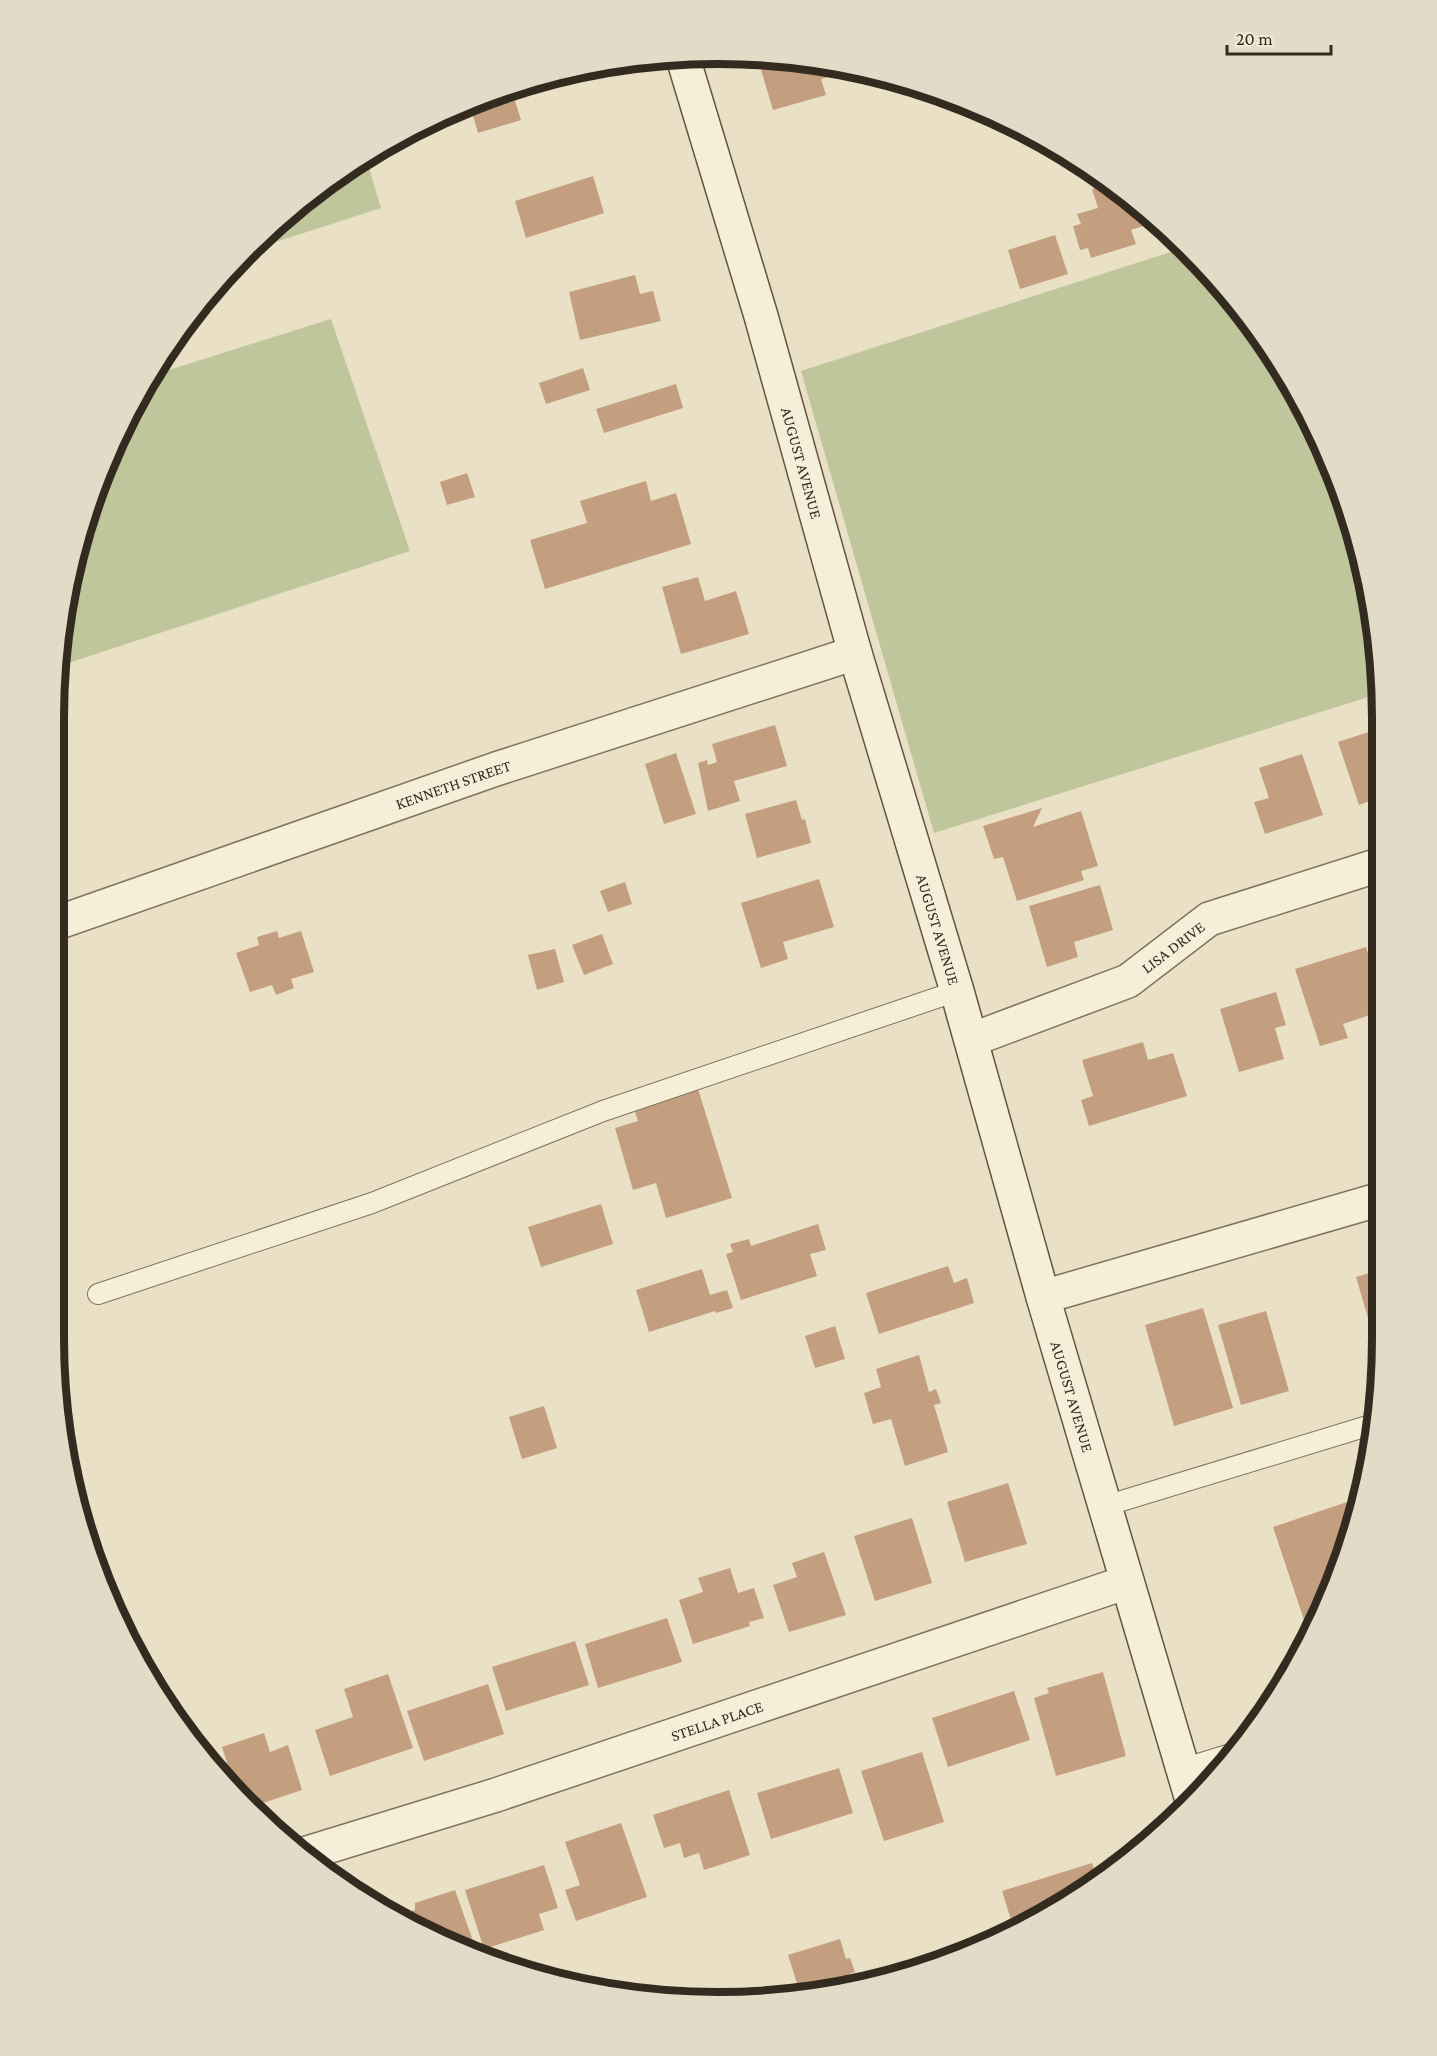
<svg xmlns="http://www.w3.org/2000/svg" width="1437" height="2056" viewBox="0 0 1437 2056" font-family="'Crimson Pro',serif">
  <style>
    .green { fill: #bfc69b }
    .building { fill: #c39f80 }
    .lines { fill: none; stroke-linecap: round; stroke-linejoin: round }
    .lane-casing { stroke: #82735e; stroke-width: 22 }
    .street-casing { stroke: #82735e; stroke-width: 36 }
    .secondary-casing { stroke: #645441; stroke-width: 36 }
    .lane { stroke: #f5eed8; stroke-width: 20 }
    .street { stroke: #f5eed8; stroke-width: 33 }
    .secondary { stroke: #f5eed8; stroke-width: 33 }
    .labels { text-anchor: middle; stroke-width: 4.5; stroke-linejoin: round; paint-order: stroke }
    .street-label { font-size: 16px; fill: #342b20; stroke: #f1ead5 }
    .rim { fill: none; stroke: #342b20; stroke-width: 8 }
  </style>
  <rect width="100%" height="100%" fill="#e9e0c6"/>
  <!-- green -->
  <g class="green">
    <path d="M366 158 381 208 251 250 280 219Z"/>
    <path d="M1183 248 1218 280 1315 425 1348 505 1377 631 1378 694 934 833 801 371Z"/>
    <path d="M331 319 410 551 59 666 67 589 104 465 150 376Z"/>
  </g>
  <!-- building -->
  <g class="building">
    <path d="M762 55 870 73 854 78 852 70 821 79 826 95 773 110 757 56Z"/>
    <path d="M511 88 521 120 478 133 470 105Z"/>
    <path d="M593 176 604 213 526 238 515 201Z"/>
    <path d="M1111 184 1123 191 1156 222 1131 230 1136 244 1091 258 1088 248 1080 250 1073 226 1081 224 1077 214 1098 208 1092 189Z"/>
    <path d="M1055 235 1068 274 1020 289 1008 250Z"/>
    <path d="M635 275 640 294 653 291 661 321 580 340 569 292Z"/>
    <path d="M583 368 590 390 546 404 539 383Z"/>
    <path d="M676 384 683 408 604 433 596 409Z"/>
    <path d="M467 473 475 497 447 505 440 482Z"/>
    <path d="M646 481 651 501 676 493 691 544 545 589 530 540 587 523 580 501Z"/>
    <path d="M698 577 705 601 736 591 749 634 681 654 662 587Z"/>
    <path d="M775 725 787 766 734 781 740 801 708 811 698 763 707 760 708 765 717 762 712 744Z"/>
    <path d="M1378 729V798L1359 805 1338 742Z"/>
    <path d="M676 753 696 814 664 824 645 764Z"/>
    <path d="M1302 754 1323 815 1265 834 1254 802 1269 798 1259 768Z"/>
    <path d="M796 800 802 820 805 819 811 843 757 858 745 814Z"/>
    <path d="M1042 808 1033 827 1081 811 1098 866 1081 871 1084 880 1017 901 1003 857 994 859 983 826Z"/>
    <path d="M819 879 834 927 783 942 788 959 761 968 741 903Z"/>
    <path d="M625 882 632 904 608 912 600 891Z"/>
    <path d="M1100 885 1113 930 1074 942 1078 957 1047 967 1029 906Z"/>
    <path d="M277 931 279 938 301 931 314 972 291 979 294 988 276 995 272 985 250 992 236 953 259 945 257 937Z"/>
    <path d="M602 934 613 964 584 975 572 945Z"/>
    <path d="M1366 947 1379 988V1012L1343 1024 1348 1038 1320 1046 1295 969Z"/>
    <path d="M555 949 564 982 537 990 528 955Z"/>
    <path d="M1276 992 1286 1025 1275 1028 1284 1059 1239 1072 1220 1009Z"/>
    <path d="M1143 1042 1148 1060 1173 1053 1187 1096 1089 1126 1081 1100 1093 1096 1082 1060Z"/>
    <path d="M698 1089 732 1198 666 1218 656 1183 633 1190 615 1128 638 1121 634 1108Z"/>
    <path d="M601 1204 613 1244 541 1267 528 1227Z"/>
    <path d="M818 1224 826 1250 810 1254 817 1276 741 1300 726 1254 733 1252 730 1244 749 1239 751 1246Z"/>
    <path d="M948 1266 954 1283 967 1278 974 1303 879 1334 866 1293Z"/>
    <path d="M702 1269 710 1295 727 1290 733 1308 716 1313 715 1311 649 1332 636 1290Z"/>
    <path d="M1376 1271 1381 1290V1362L1356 1277Z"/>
    <path d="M1203 1308 1233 1408 1174 1426 1145 1325Z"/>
    <path d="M1266 1311 1289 1391 1241 1405 1218 1325Z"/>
    <path d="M835 1326 845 1359 815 1368 805 1336Z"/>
    <path d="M919 1355 929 1392 936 1389 941 1403 934 1405 948 1452 905 1466 891 1419 873 1424 864 1393 881 1387 876 1369Z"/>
    <path d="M544 1406 557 1448 522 1459 509 1417Z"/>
    <path d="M1008 1483 1027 1544 965 1562 947 1502Z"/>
    <path d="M1362 1497 1360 1509 1319 1618 1305 1623 1273 1527Z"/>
    <path d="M912 1518 932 1583 875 1601 854 1536Z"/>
    <path d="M824 1552 846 1615 789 1632 773 1585 797 1577 792 1563Z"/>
    <path d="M730 1568 738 1593 754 1588 764 1618 749 1622 750 1626 693 1644 679 1600 703 1592 698 1578Z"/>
    <path d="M667 1618 682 1662 598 1688 585 1644Z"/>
    <path d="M575 1641 589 1685 506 1711 492 1667Z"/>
    <path d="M1103 1672 1126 1756 1056 1776 1034 1698 1049 1693 1047 1688Z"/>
    <path d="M388 1674 413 1748 330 1776 315 1730 353 1717 344 1689Z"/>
    <path d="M488 1684 504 1734 424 1761 407 1711Z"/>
    <path d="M1014 1691 1030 1740 948 1767 932 1718Z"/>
    <path d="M264 1733 270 1752 288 1745 302 1790 254 1806 234 1784 222 1747Z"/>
    <path d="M922 1752 944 1822 884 1841 861 1771Z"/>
    <path d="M839 1768 853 1813 771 1839 757 1793Z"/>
    <path d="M729 1790 750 1855 704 1870 699 1853 684 1858 680 1843 664 1848 653 1815Z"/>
    <path d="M621 1823 647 1897 576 1921 565 1890 580 1885 565 1842Z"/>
    <path d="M1092 1863 1097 1877 1015 1932 1002 1891Z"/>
    <path d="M544 1865 558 1908 539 1914 544 1930 484 1949 465 1890Z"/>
    <path d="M455 1890 478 1955 464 1951 397 1917 415 1910V1903Z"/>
    <path d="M840 1939 846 1959 850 1958 855 1972 849 1974 853 1987 801 1996 788 1955Z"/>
  </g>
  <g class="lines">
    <defs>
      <g id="lane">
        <path d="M98 1294 372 1203 603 1111 957 991"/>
        <path d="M1105 1506 1374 1424"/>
        <path d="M1182 1769 1237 1752"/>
      </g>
      <g id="street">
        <path id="s1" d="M54 924 496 769 855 653"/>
        <path id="s2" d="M971 1040 1128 981 1209 919 1379 865"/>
        <path d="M1043 1297 1381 1199"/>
        <path id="s3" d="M304 1854 496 1795 1127 1582"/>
      </g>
      <g id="secondary">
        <path id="s4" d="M683 58 761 316 855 653 957 991 1043 1297 1192 1800"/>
      </g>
    </defs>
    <!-- lane casing -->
    <use href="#lane" class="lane-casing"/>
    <!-- street casing -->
    <use href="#street" class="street-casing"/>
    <!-- secondary casing -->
    <use href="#secondary" class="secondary-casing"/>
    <!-- lane -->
    <use href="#lane" class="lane"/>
    <!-- street -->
    <use href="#street" class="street"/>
    <!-- secondary -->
    <use href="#secondary" class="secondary"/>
  </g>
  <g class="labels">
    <!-- street labels -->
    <g class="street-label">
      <text dy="6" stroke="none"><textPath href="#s4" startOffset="422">AUGUST AVENUE</textPath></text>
      <text dy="6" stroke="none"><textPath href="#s1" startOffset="423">KENNETH STREET</textPath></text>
      <text dy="6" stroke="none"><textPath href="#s4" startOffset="908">AUGUST AVENUE</textPath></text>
      <text dy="6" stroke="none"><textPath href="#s2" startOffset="224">LISA DRIVE</textPath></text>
      <text dy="6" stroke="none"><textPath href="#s4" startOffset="1394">AUGUST AVENUE</textPath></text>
      <text dy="6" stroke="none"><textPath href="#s3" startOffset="434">STELLA PLACE</textPath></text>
    </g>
  </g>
  <!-- crop -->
  <path d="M0 0H1437V2056H0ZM718 64H718A654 654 0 0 1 1372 718V1338A654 654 0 0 1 718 1992H718A654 654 0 0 1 64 1338V718A654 654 0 0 1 718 64Z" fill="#e2dbc7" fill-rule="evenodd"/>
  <path class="rim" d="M718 64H718A654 654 0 0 1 1372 718V1338A654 654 0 0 1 718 1992H718A654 654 0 0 1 64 1338V718A654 654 0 0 1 718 64Z"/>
  <!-- scale -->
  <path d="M1227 45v9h104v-9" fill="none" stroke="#342b20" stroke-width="3"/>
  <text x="1236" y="45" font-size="18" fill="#342b20" stroke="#f1ead5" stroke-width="4.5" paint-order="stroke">20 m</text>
</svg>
